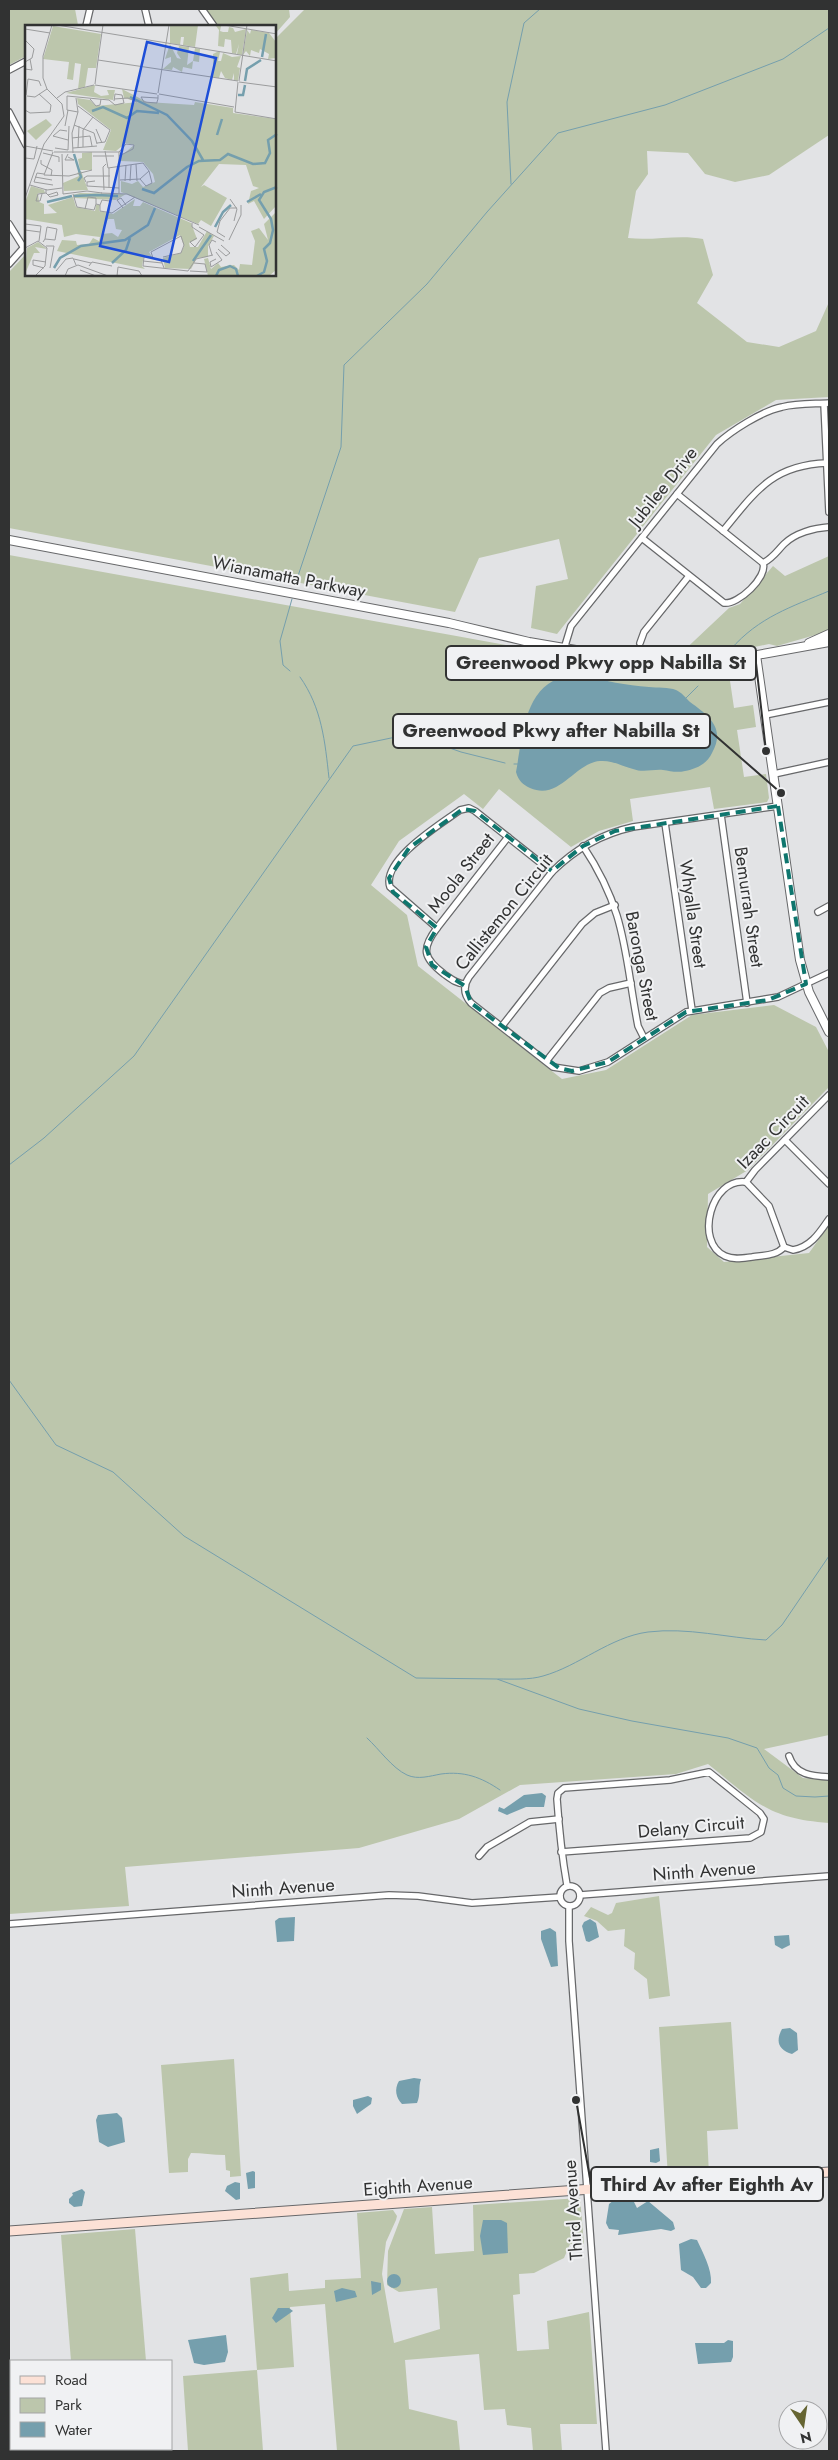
<svg xmlns="http://www.w3.org/2000/svg" width="838" height="2460" viewBox="0 0 838 2460" font-family="Jost,sans-serif">
  <style>
    .green { fill: #bcc6ac }
    .water { fill: #759fad }
    .lines { fill: none; stroke-linecap: round; stroke-linejoin: round }
    .stream { stroke: #759fad; stroke-width: 1 }
    .minor-casing { stroke: #67686a; stroke-width: 8 }
    .tertiary-casing { stroke: #67686a; stroke-width: 10 }
    .secondary-casing { stroke: #67686a; stroke-width: 11 }
    .minor { stroke: #fff; stroke-width: 5.5 }
    .tertiary { stroke: #fff; stroke-width: 8 }
    .secondary { stroke: #fce1d6; stroke-width: 9 }
    .marked { fill: none; stroke: #0f766e; stroke-width: 4; stroke-dasharray: 10 6; stroke-linejoin: round }
    .labels { text-anchor: middle; stroke-width: 4; stroke-linejoin: round; paint-order: stroke }
    .street-label { font-size: 18px; fill: #313232; stroke: #f0f1f3 }
    .inset-river { fill: none; stroke: #759fad; stroke-width: 2.5 }
    .inset-road { fill: none; stroke: #9b9c9d; stroke-width: 1 }
    .view { fill: #1d4ed8; fill-opacity: 0.15; stroke: #1d4ed8; stroke-width: 2.5 }
    .inset-edge { fill: none; stroke: #313232; stroke-width: 2.5 }
    .leader { fill: none; stroke: #313232; stroke-width: 2 }
    .callout-dot { fill: #313232; stroke: #f0f1f3; stroke-width: 2 }
    .callout { fill: #f0f1f3; stroke: #313232; stroke-width: 2 }
    .callout-label { font-size: 19px; text-anchor: middle; font-weight: bold; fill: #313232 }
  </style>
  <rect width="100%" height="100%" fill="#e2e3e5"/>
  <!-- green -->
  <g class="green">
    <path d="M9 9H75L78 25 26 26V56L9 65Z"/>
    <path d="M206 9H289L290 17 275 34V26H217Z"/>
    <path d="M305 9H829V135L769 175 735 182 705 174 688 153 647 151 648 174 636 191 628 238C653 241 679 234 703 239L713 275 697 303 747 342 779 347 816 331 829 302V397L776 400 716 435 557 634 531 628 536 586 568 579 559 539 479 558 455 612 9 528V272L26 254V275H275V39Z"/>
    <path d="M9 555 628 667 692 672 747 665 750 667 751 670 729 674 734 708 753 705 756 727 737 730 744 777 766 774 769 798 767 802 714 809 710 787 630 799 633 821 599 831 571 847 499 789 483 809 464 794 399 841 371 885 407 915 418 966 562 1079 606 1070 692 1015 774 1005 816 1027 829 1052V1087L748 1170 708 1194 707 1247 724 1262 809 1253 829 1225V1735L764 1749 803 1778 829 1780V1823C768 1819 754 1801 708 1764L676 1774 520 1785 459 1819 359 1848 125 1867 129 1906 9 1914Z"/>
    <path d="M829 556V631L777 646 769 644 725 653 677 657 729 608 740 604 773 566 785 576Z"/>
    <path d="M659 1896 670 1996 649 1999 647 1979 634 1969 635 1953 624 1946 625 1929 608 1931 597 1921 584 1916 591 1907 608 1915 612 1913 616 1903Z"/>
    <path d="M731 2022 738 2129 707 2131 709 2176 668 2178 659 2027Z"/>
    <path d="M234 2059 241 2176 230 2177V2171L226 2170 225 2155C213 2155 202 2153 191 2153L188 2159V2172L169 2173 161 2065Z"/>
    <path d="M580 2198 584 2244H570L564 2258 534 2273 519 2274 520 2294 513 2295 517 2351 549 2349 547 2321 589 2312 597 2424H560L562 2451H533L531 2428 507 2425 505 2409 484 2410 479 2354 405 2360 409 2409 457 2421 460 2451H337L325 2304 290 2307 294 2367 257 2370 263 2451H188L183 2376 257 2370 250 2278 288 2273 289 2291 325 2288V2280L361 2278 357 2213 393 2210 397 2216 396 2220 386 2242 382 2274 394 2343 440 2329 437 2288 399 2292 387 2285 388 2251 404 2209 432 2207 435 2254 474 2251 473 2205Z"/>
    <path d="M135 2229 146 2361H71L61 2235Z"/>
    <path d="M9 2387H11V2449H38V2451H9Z"/>
  </g>
  <!-- water -->
  <g class="water">
    <path d="M583 674C605 682 626 685 649 687 657 688 669 687 676 690 681 692 686 698 690 702 709 716 726 728 712 753 707 764 696 769 685 771 677 773 670 771 663 770 653 769 643 773 633 769 621 766 613 760 600 761 574 763 560 801 530 788 523 785 518 780 516 772 522 742 523 697 553 681 562 676 573 675 583 674Z"/>
    <path d="M542 1793 546 1796 544 1807H526L507 1815 498 1811 499 1807 504 1809 524 1795Z"/>
    <path d="M295 1917 294 1941 277 1942 275 1921 279 1918Z"/>
    <path d="M590 1919 596 1923 599 1937 589 1942 586 1941 582 1926 584 1922Z"/>
    <path d="M550 1928 556 1932 558 1966 551 1967 541 1939V1931Z"/>
    <path d="M789 1935 790 1945 782 1949 775 1945 774 1936Z"/>
    <path d="M790 2028 797 2033 798 2050 792 2054C779 2050 775 2042 782 2029Z"/>
    <path d="M414 2078 421 2079C418 2088 421 2094 417 2103L402 2104C396 2098 394 2089 399 2081Z"/>
    <path d="M368 2096 372 2098 371 2104 357 2114 353 2106V2100Z"/>
    <path d="M117 2113 122 2118 125 2142 108 2147 99 2142 96 2120 98 2115Z"/>
    <path d="M659 2148 660 2161 656 2163 650 2162V2150Z"/>
    <path d="M253 2171 255 2172V2188L248 2189 246 2173Z"/>
    <path d="M235 2182 240 2183V2199L236 2200 225 2191 227 2186Z"/>
    <path d="M82 2189 85 2192 82 2206 74 2207 69 2203V2199L73 2195 72 2193Z"/>
    <path d="M614 2200 634 2202 637 2208 648 2201 673 2222 675 2229 671 2231 661 2229 618 2235 619 2230 609 2229 606 2223 609 2204Z"/>
    <path d="M483 2220H501L507 2223 508 2253 483 2255 480 2236Z"/>
    <path d="M691 2239 697 2240C703 2253 712 2269 711 2283L706 2288H701L693 2277 681 2270 679 2244Z"/>
    <circle cx="394" cy="2281" r="7"/>
    <path d="M371 2281 381 2283V2290L372 2295Z"/>
    <path d="M342 2288 355 2291 357 2297 336 2302 334 2291Z"/>
    <path d="M278 2308H289L293 2311 276 2323 272 2318Z"/>
    <path d="M226 2335 228 2352 225 2362 204 2365 194 2363 188 2340Z"/>
    <path d="M728 2340 733 2341V2357L731 2362 698 2364 695 2343H724Z"/>
  </g>
  <g class="lines">
    <!-- stream -->
    <g class="stream">
      <path d="M511 184 507 102 524 23 540 9"/>
      <path d="M295 585 341 447 344 365 427 284 487 212 558 133 665 105 783 59 829 28"/>
      <path d="M731 649C759 617 791 607 829 591"/>
      <path d="M290 671 283 665 280 641 292 599"/>
      <path d="M300 677C322 708 325 742 329 778"/>
      <path d="M686 698 698 686"/>
      <path d="M514 764H519"/>
      <path d="M9 1165 44 1138 134 1056 353 746 410 734 461 752 505 763"/>
      <path d="M9 1380 56 1445 113 1472 184 1536 416 1678 497 1679 579 1709 632 1721 728 1738 757 1748 769 1768 778 1775 783 1788 796 1796 815 1797 829 1796"/>
      <path d="M498 1679C512 1679 530 1680 543 1676 579 1666 610 1637 648 1632 688 1627 727 1638 766 1640L782 1625 829 1556"/>
      <path d="M367 1738C379 1749 392 1768 407 1775 418 1780 430 1776 441 1774 464 1771 481 1777 500 1790"/>
    </g>
    <defs>
      <g id="minor">
        <path d="M145 9 149 26"/>
        <path d="M202 9 214 26"/>
        <path d="M86 26 90 9"/>
        <path d="M9 70 26 61"/>
        <path d="M9 112 26 145"/>
        <path d="M9 224 24 248"/>
        <path d="M9 264 26 245"/>
        <path d="M824 404 829 512"/>
        <path d="M723 531C755 492 772 465 827 463"/>
        <path d="M642 538 724 603C738 605 768 577 763 563L677 494"/>
        <path d="M763 563C773 558 777 551 784 544 795 533 814 528 829 527"/>
        <path d="M640 643 644 632 689 576"/>
        <path d="M564 649 571 626 717 444C731 431 762 411 782 407 797 403 814 404 829 403"/>
        <path d="M765 715 829 702"/>
        <path d="M774 774 829 762"/>
        <path d="M778 806 633 827C601 834 575 849 552 872L469 977C463 986 464 995 471 1003L553 1067 579 1071 608 1062 686 1012 778 997 829 973"/>
        <path d="M721 815 747 1003"/>
        <path d="M665 823 692 1010"/>
        <path d="M583 846C627 912 624 953 638 1026L644 1038"/>
        <path d="M818 912 829 906"/>
        <path d="M437 928 508 837"/>
        <path d="M465 984C457 984 451 979 444 974 423 958 421 949 437 928L390 887C381 860 441 824 460 810L469 808 475 811 552 872"/>
        <path d="M502 1026 582 924 595 913 615 905"/>
        <path d="M548 1059 600 993 609 988 631 983"/>
        <path d="M829 1095 755 1170 746 1182C711 1177 694 1242 725 1256 734 1260 743 1258 752 1257 764 1255 776 1256 784 1247L793 1250C811 1247 820 1232 829 1219"/>
        <path d="M785 1140 829 1184"/>
        <path d="M746 1182 769 1206 784 1247"/>
        <path d="M789 1756C795 1775 812 1776 829 1777"/>
        <path d="M561 1852 750 1838 761 1832 764 1819 760 1813 709 1772 670 1780 564 1788 558 1793 557 1799C559 1828 562 1857 567 1885"/>
        <path d="M479 1856 487 1847 530 1822 559 1819"/>
        <circle cx="570" cy="1896" r="10"/>
        <path d="M580 1895 829 1876"/>
        <path d="M569 1906V1941L606 2451"/>
        <path d="M9 1924 389 1895 418 1896 472 1903 560 1897"/>
      </g>
      <g id="tertiary">
        <path d="M9 540 449 623 529 642 646 662 677 665 713 663 829 642"/>
        <path d="M809 643 829 634"/>
        <path d="M756 655 800 960 809 992 829 1032"/>
      </g>
      <path id="secondary" d="M9 2231 829 2172"/>
    </defs>
    <!-- minor casing -->
    <use href="#minor" class="minor-casing"/>
    <!-- tertiary casing -->
    <use href="#tertiary" class="tertiary-casing"/>
    <!-- secondary casing -->
    <use href="#secondary" class="secondary-casing"/>
    <!-- minor -->
    <use href="#minor" class="minor"/>
    <!-- tertiary -->
    <use href="#tertiary" class="tertiary"/>
    <!-- secondary -->
    <use href="#secondary" class="secondary"/>
  </g>
  <!-- marked area -->
  <path class="marked" d="M778 806 806 984 768 1000 686 1012 608 1062 572 1071 559 1068 471 1003 465 986 432 965 426 947 437 928 393 892 389 878 409 848 463 809 475 811 552 871 583 846 615 831Z"/>
  <g class="labels">
    <!-- street labels -->
    <g class="street-label">
      <text transform="translate(663 487) rotate(-51)" y="6">Jubilee Drive</text>
      <text transform="translate(289 577) rotate(11)" y="6">Wianamatta Parkway</text>
      <text transform="translate(461 873) rotate(-52)" y="6">Moola Street</text>
      <text transform="translate(749 907) rotate(82)" y="6">Bemurrah Street</text>
      <text transform="translate(504 912) rotate(-51)" y="6">Callistemon Circuit</text>
      <text transform="translate(693 914) rotate(82)" y="6">Whyalla Street</text>
      <text transform="translate(642 966) rotate(79)" y="6">Baronga Street</text>
      <text transform="translate(773 1132) rotate(-46)" y="6">Izaac Circuit</text>
      <text transform="translate(691 1827) rotate(-5)" y="6">Delany Circuit</text>
      <text transform="translate(704 1871) rotate(-4)" y="6">Ninth Avenue</text>
      <text transform="translate(283 1888) rotate(-4)" y="6">Ninth Avenue</text>
      <text transform="translate(418 2186) rotate(-4)" y="6">Eighth Avenue</text>
      <text transform="translate(573 2210) rotate(-94)" y="6">Third Avenue</text>
    </g>
  </g>
  <!-- overview -->
  <g transform="translate(25 25)">
    <rect width="251" height="251" fill="#e2e3e5"/>
    <path d="M145 0H173L170 22 158 20 159 12H156L155 20 145 18ZM28 1 76 9 71 43H63L60 62 53 64 56 39 50 38 48 55 42 54 44 37 18 34ZM191 1H196L195 6 198 7H203L204 2 208 3 210 7 221 4 217 30 212 29 214 19 211 29 207 28 206 15 200 14 199 22 193 21 194 5ZM222 5 225 9 226 5 244 8 251 17V33L243 34 244 29 235 24 234 28 226 25 225 31 221 26 218 30ZM145 19 152 33 156 34 152 28 154 21 164 22 162 40 168 36 170 23 175 24 174 37 168 36 167 44 158 42 157 47 148 42 147 45 138 44 146 37V32L140 34ZM192 27H195L193 36H196L198 28 207 32 216 31 212 42 215 43 213 56 209 55V48L207 55 200 53 196 46 194 53 188 52V29ZM70 60 69 67 76 71 84 70 82 65H90L88 75 41 68ZM97 64 122 77 169 80 170 77 208 83V88L251 94V181L239 194 229 176 223 179 226 166 234 163 228 161 221 140 194 139 176 162 179 160 202 173 186 201 176 195 173 199 96 167V156L107 159 113 156 118 162 130 157 128 149 118 137 96 136 95 132 109 120 101 118 91 126 78 125 86 105 53 79 52 73 65 75 71 81 114 77 99 73ZM21 94 27 100 11 115 2 106ZM67 127V145H55L53 134 57 133V128ZM56 146 63 165 39 166 38 158 54 151 52 148ZM6 161 19 165 20 168H13L14 177 19 179V189L32 188 23 180 48 172 51 182 70 186 71 180H75L74 186 88 189 110 174 108 181H115L118 177 166 198 172 214 164 218 165 222H173L182 206 189 211 183 221V232L172 233 166 244 140 243 138 233 156 228 159 221 155 210 124 227 127 232 119 230 117 241 120 244 32 226 37 215 51 216 52 220 64 219 68 213 74 216 75 212 51 209 39 212 37 200 0 194V178ZM83 194H89L91 204 97 205 93 212 87 208 77 209ZM55 168 101 169 91 175 49 173 48 170ZM251 187V245L244 251H183L179 234 183 233 186 244 193 238 196 242 209 240 214 245 215 239 227 240 230 216 226 206 234 203 243 215 239 199ZM13 217 22 224 10 222 15 228H9L0 249 2 223Z" fill="#bcc6ac" fill-rule="evenodd"/>
    <path class="inset-river" d="M237 32 241 9M220 56 222 44 236 35M213 70H218L220 60M105 72 142 90 167 116 178 135M67 86 78 82 102 93 112 86 134 88M192 110 197 94M49 129 56 152 53 156M117 164 129 168 162 142 174 136 195 135 203 129 228 139 240 138 245 128 243 115 252 109M72 170 93 171M49 171 72 170M22 177 47 171M222 177 236 169M190 202 198 187 206 180M168 236 186 210M87 238 101 225 105 213M29 243 35 233 56 221 100 215 123 200 130 183M191 251 194 245 205 241 211 244 213 251M232 251 239 247 242 236 239 224 245 218 248 205 246 194 234 175 239 167 252 162"/>
    <path class="inset-road" d="M32 0 252 36M199 0 252 9M0 4 25 8M0 15 9 24 7 33 0 37M73 35 78 0M0 44 7 45 5 34M214 56 222 0M213 57 210 87 252 94M214 57 252 62M70 59 73 35 213 56M70 60 132 69M133 68 144 0M134 69 209 82M1 70 3 54 14 56 16 61M2 71 10 72 22 64M32 73 40 67 69 60M133 73 116 72 119 77 132 78V77L133 74V70M65 74 71 81 75 80 76 74M89 74 103 73 112 77M53 81 85 105 80 117 72 118M0 85 5 88 25 87 26 80 14 69M53 87 42 85V71L84 75 90 80 99 78 97 70 90 69 89 76M49 100 69 108 72 119M40 101 43 85M71 104 77 118M42 106 35 105 28 111 43 115M47 113 65 111 67 121M0 121 28 126M58 122V105L68 92M30 123 43 125 44 101M48 123 72 121M53 123 54 101M80 126 83 143 118 138M28 127 19 150 44 151 67 145M29 127H94V168M94 127 101 119 109 120 108 124 94 131M18 128 34 132V137M48 128 47 108 53 87 51 73M37 129 38 169 62 166 77 168M43 129 40 135H49L43 132M68 131H89M0 133 9 134 12 121M16 135V139L27 145 26 151M111 139 112 156M19 149 12 148 9 157 28 160M10 152 27 155M115 154 121 161 127 158 124 146M95 155 115 154 124 146 118 138M70 156 62 157V161L94 163M100 156 101 140M105 156 106 140M61 157 59 153 62 151H85M5 160 22 165 37 163M84 163V143M79 165 78 142 81 139M21 168 25 172 33 170 32 167 23 170M76 168 102 169 174 200M17 169 15 176H11L13 169 21 168V164M48 169 52 182 69 185 71 179 75 180V186L87 188 110 172M0 173 19 119 39 91 37 79 22 64 18 53V31L27 0M205 174 212 184 209 196M75 180 77 175 85 176 84 188M98 183 92 175 96 173 101 180M60 184 63 172 71 173V179M167 198V202L179 210 170 222M0 199 16 201 14 216M174 202 199 216M0 205 15 207M200 212 192 207 195 196 205 183H212M204 215 216 190V180M18 217 20 214 30 215 32 204 22 202 20 214M21 221H29L25 243M170 222 165 217 172 213M0 223 13 216 22 223 20 241 10 251M193 224 201 231 205 228 196 220M191 227 197 235 186 242 185 237 191 234M187 230 184 220 187 215 191 217M128 232H119L118 241 163 246 171 234 188 230M138 232 156 228 159 220 156 211 126 227 128 233 136 235 139 243M49 234 66 238M118 236 137 238M64 241 67 237 87 241M19 243 8 240V235L21 237M55 245 71 251M31 246 41 234 48 233 51 240M165 246 182 247 180 239 169 238M40 251 43 244 53 240 83 251M92 251 93 242 114 246 117 251M127 251H146"/>
    <path class="view" d="M122 17 191 33 144 237 75 221Z"/>
    <rect width="251" height="251" class="inset-edge"/>
  </g>
  <!-- callouts -->
  <path class="leader" d="M766 751L756 663M781 793L710 731M576 2100L591 2184"/>
  <g class="callout-dot">
    <circle cx="766" cy="751" r="5"/>
    <circle cx="781" cy="793" r="5"/>
    <circle cx="576" cy="2100" r="5"/>
  </g>
  <g class="callout">
    <rect x="446" y="646" width="310" height="34" rx="5"/>
    <rect x="393" y="714" width="317" height="34" rx="5"/>
    <rect x="591" y="2167" width="232" height="34" rx="5"/>
  </g>
  <g class="callout-label">
    <text x="601" y="669">Greenwood Pkwy opp Nabilla St</text>
    <text x="551" y="737">Greenwood Pkwy after Nabilla St</text>
    <text x="707" y="2191">Third Av after Eighth Av</text>
  </g>
  <!-- border -->
  <rect width="838" height="2460" fill="none" stroke="#313232" stroke-width="20"/>
  <!-- legend -->
  <rect x="10" y="2360" width="162" height="90" fill="#f0f1f3" stroke="#a4a5a6"/>
  <rect x="20" y="2376" width="25" height="8" fill="#fce1d6" stroke="#a4a5a6"/>
  <text x="55" y="2385" font-size="15" fill="#313232">Road</text>
  <rect x="20" y="2398" width="25" height="15" fill="#bcc6ac" stroke="#a4a5a6"/>
  <text x="55" y="2410" font-size="15" fill="#313232">Park</text>
  <rect x="20" y="2422" width="25" height="15" fill="#759fad" stroke="#a4a5a6"/>
  <text x="55" y="2435" font-size="15" fill="#313232">Water</text>
  <!-- north arrow -->
  <g transform="translate(803 2425) rotate(167)"><circle r="24" fill="#f0f1f3" stroke="#a4a5a6"/>
  <path d="M0-4L9 19L0 12L-9 19Z" fill="#656431"/>
  <text y="-8" font-size="14" font-weight="bold" text-anchor="middle" fill="#313232">N</text>
  </g>
</svg>
